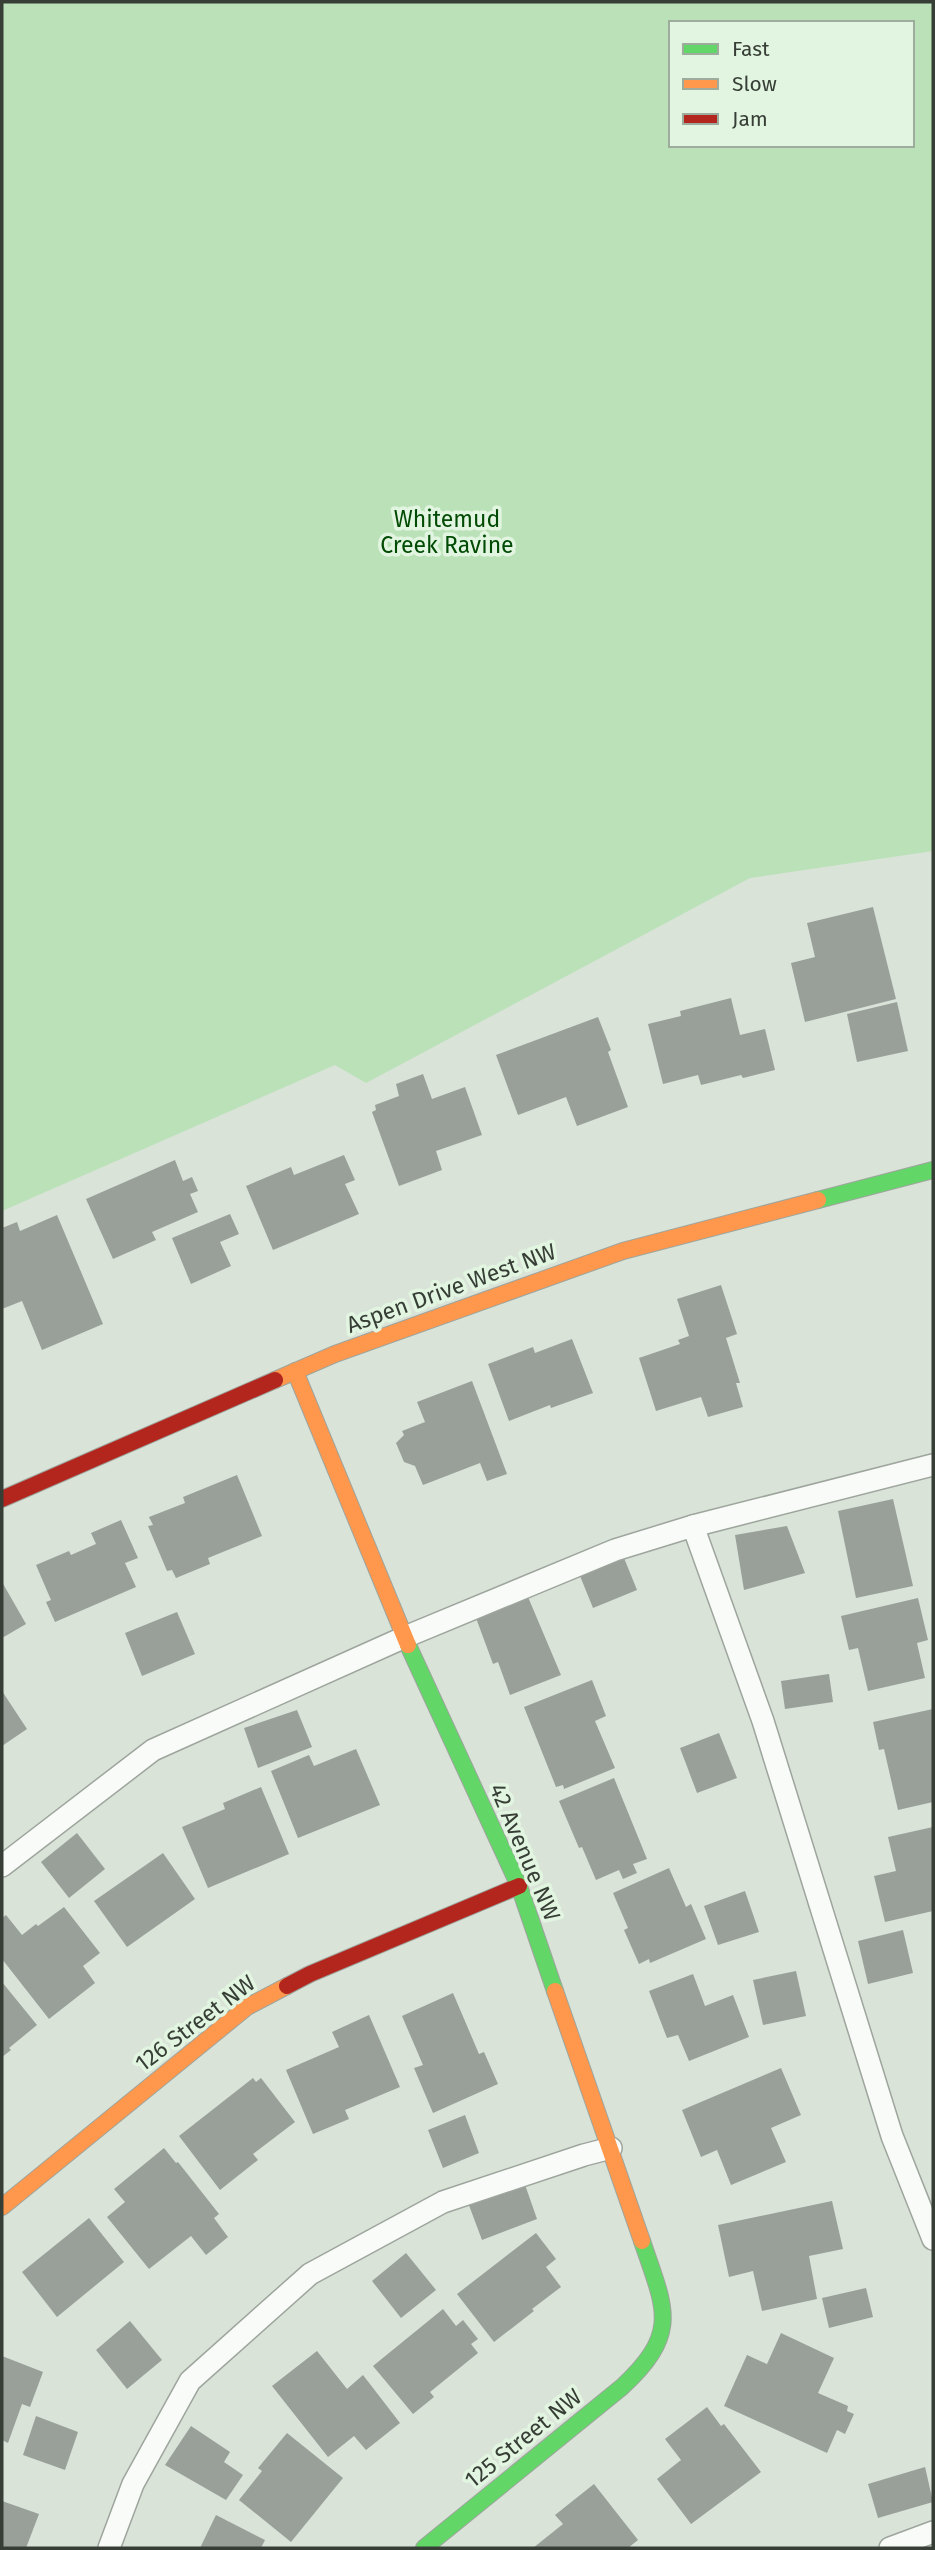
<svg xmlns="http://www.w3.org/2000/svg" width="935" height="2550" viewBox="0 0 935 2550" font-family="'Fira Sans',sans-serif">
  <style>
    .green { fill: #bbe1b8; fill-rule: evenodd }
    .building { fill: #99a099 }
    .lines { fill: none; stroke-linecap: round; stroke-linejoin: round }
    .lane-casing { stroke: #9ea59d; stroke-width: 24 }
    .fast-casing { stroke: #9ea59d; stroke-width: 18 }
    .slow-casing { stroke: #9ea59d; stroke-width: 18 }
    .jam-casing { stroke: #9ea59d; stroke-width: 18 }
    .lane { stroke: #f9fbf9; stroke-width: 21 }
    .fast { stroke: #63d668; stroke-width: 16 }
    .slow { stroke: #ff974d; stroke-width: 16 }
    .jam { stroke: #b3261e; stroke-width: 16 }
    .labels { text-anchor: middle; stroke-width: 7; stroke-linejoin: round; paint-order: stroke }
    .park-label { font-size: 23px; fill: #024b04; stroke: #e2f5e1 }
    .street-label { font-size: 23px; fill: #373e36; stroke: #e2f5e1 }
  </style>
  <rect width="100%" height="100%" fill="#d9e3d8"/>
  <!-- green -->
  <path class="green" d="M2 2H933V851L750 878 366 1083 335 1065 2 1211ZM671 23H912V145H671Z"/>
  <!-- building -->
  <g class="building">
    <path d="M873 907 896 999 805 1022 791 963 815 957 807 923Z"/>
    <path d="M731 998 740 1035 765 1029 775 1070 743 1078 741 1075 701 1085 698 1075 663 1084 648 1024 681 1016 680 1011Z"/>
    <path d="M897 1002 908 1051 857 1062 847 1014Z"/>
    <path d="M598 1017 611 1050 608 1052 628 1107 577 1126 566 1097 518 1115 496 1055Z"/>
    <path d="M423 1074 432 1099 465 1087 482 1135 436 1151 442 1170 399 1186 372 1112 376 1110 375 1105 399 1096 396 1084Z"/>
    <path d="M344 1155 355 1180 345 1184 359 1214 273 1250 246 1186 291 1167 294 1175Z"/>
    <path d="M175 1160 183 1181 192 1177 198 1191 190 1194 198 1212 152 1232 156 1240 113 1259 86 1199Z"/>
    <path d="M230 1214 239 1234 220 1242 231 1266 191 1284 172 1238Z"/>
    <path d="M57 1215 103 1324 42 1350 22 1301 2 1309V1228L17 1222 20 1231Z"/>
    <path d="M721 1285 737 1334 726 1338 740 1383H736L743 1407 708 1417 701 1397 656 1411 639 1358 680 1344 678 1340 689 1336 677 1299Z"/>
    <path d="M572 1339 593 1393 551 1408 550 1405 509 1421 488 1364 533 1347 535 1353Z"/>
    <path d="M472 1381 507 1474 487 1481 480 1463 423 1485 415 1466 404 1462 396 1443 404 1435 402 1431 425 1422 417 1402Z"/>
    <path d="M237 1475 262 1536 208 1558 210 1564 176 1578 172 1570 167 1571 148 1526 153 1525 149 1517 185 1503 183 1497Z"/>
    <path d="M893 1499 913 1586 856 1598 838 1511Z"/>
    <path d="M121 1520 138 1558 125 1563 136 1587 55 1622 46 1602 51 1600 36 1565 69 1551 71 1555 96 1544 91 1533Z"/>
    <path d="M787 1526 805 1573 744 1590 735 1535Z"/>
    <path d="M622 1553 637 1590 593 1608 578 1571Z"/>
    <path d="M2 1582 26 1624 2 1638Z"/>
    <path d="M528 1597 561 1675 510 1695 498 1662 493 1664 476 1618Z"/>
    <path d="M918 1598 928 1640 917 1643 925 1678 868 1691 858 1648 849 1650 841 1616Z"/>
    <path d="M177 1612 195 1654 142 1676 125 1633Z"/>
    <path d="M829 1674 833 1702 785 1709 781 1681Z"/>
    <path d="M592 1680 606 1716 595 1721 615 1768 564 1789 563 1785 556 1787 524 1707Z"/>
    <path d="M2 1691 27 1729 2 1746Z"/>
    <path d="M933 1709V1802L898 1810 884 1749 879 1750 873 1722Z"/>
    <path d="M297 1710 312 1747 258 1768 244 1728Z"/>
    <path d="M719 1733 737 1778 697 1793 680 1748Z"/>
    <path d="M356 1749 380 1805 298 1838 271 1771 309 1755 314 1766Z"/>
    <path d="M614 1778 647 1859 633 1864 637 1873 623 1879 619 1870 596 1880 582 1847 579 1848 559 1801Z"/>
    <path d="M261 1787 289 1854 208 1888 182 1827 225 1809 223 1803Z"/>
    <path d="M933 1827V1911L885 1922 874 1876 896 1871 888 1837Z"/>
    <path d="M77 1833 105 1869 69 1898 41 1862Z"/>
    <path d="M163 1853 195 1899 127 1947 94 1901Z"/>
    <path d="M669 1868 686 1907 691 1904 706 1939 650 1963 649 1959 639 1964 624 1930 628 1928 613 1893Z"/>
    <path d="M745 1891 759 1932 718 1945 704 1906Z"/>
    <path d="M64 1907 100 1953 83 1966 95 1983 49 2019 2 1959V1918L6 1915 22 1935 36 1924 38 1926Z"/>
    <path d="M903 1930 913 1973 868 1984 858 1941Z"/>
    <path d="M796 1971 806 2016 763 2025 753 1980Z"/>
    <path d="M693 1974 705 2006 733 1995 749 2037 689 2061 678 2035 667 2038 649 1991Z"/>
    <path d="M2 1982 37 2025 9 2048 11 2050 2 2057Z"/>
    <path d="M453 1993 479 2054 484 2052 498 2084 433 2113 414 2068 423 2065 402 2016Z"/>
    <path d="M369 2015 400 2087 345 2110 349 2119 313 2134 286 2070 339 2047 332 2032Z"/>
    <path d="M781 2068 801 2115 771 2128 786 2162 731 2185 717 2150 701 2157 682 2110Z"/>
    <path d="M253 2078 256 2082 261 2078 295 2122 253 2154 258 2160 220 2190 179 2136Z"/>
    <path d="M465 2115 479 2153 443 2168 428 2130Z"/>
    <path d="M164 2148 176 2163 178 2162 219 2214 214 2218 228 2237 206 2255 191 2236 149 2269 107 2217 125 2202 114 2189Z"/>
    <path d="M523 2179 537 2219 482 2240 467 2200Z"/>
    <path d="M832 2201 843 2249 809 2256 817 2299 762 2311 753 2271 729 2277 718 2225Z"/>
    <path d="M89 2218 124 2262 57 2317 22 2272Z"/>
    <path d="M536 2233 556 2259 546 2267 561 2287 532 2309 534 2311 494 2342 457 2294Z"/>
    <path d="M406 2253 436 2290 401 2318 372 2281Z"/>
    <path d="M866 2288 873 2317 829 2328 822 2298Z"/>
    <path d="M443 2309 456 2326 463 2320 478 2339 471 2344 478 2353 430 2392 434 2397 413 2414 373 2366Z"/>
    <path d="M130 2321 162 2360 127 2389 96 2350Z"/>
    <path d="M781 2333 834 2358 818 2393 848 2406 847 2411 854 2414 845 2434 837 2430 827 2453 724 2406 747 2355 767 2364Z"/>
    <path d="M317 2351 347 2389 363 2375 400 2423 366 2450 354 2436 328 2457 272 2386Z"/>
    <path d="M2 2356 43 2372 30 2407 22 2404 8 2443 2 2440Z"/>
    <path d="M707 2407 721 2426 724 2424 761 2472 691 2524 657 2479 681 2460 665 2439Z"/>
    <path d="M36 2416 78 2432 65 2470 23 2455Z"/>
    <path d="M191 2426 230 2452 224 2462 243 2475 226 2500 165 2465Z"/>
    <path d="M287 2433 343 2478 291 2542 239 2500 262 2471 258 2468Z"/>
    <path d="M925 2467 933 2502 878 2518 868 2484Z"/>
    <path d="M594 2484 638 2540 628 2548H533L563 2524 555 2515Z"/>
    <path d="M2 2501 39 2514 26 2548H2Z"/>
    <path d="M216 2515 265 2540 261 2548H200Z"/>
  </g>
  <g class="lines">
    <defs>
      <g id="lane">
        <path d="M693 1526 763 1721 892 2136 933 2239"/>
        <path d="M2 1866 153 1750 405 1637 615 1550 693 1526 933 1465"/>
        <path d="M109 2548 133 2484 190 2381 310 2274 443 2202 584 2155 611 2148"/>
        <path d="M890 2548 933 2532"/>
      </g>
      <g id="fast">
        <path d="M818 1200 933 1170"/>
        <path d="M408 1645 519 1886 555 1991"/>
        <path d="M424 2548 622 2387C681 2332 665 2309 642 2241"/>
      </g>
      <g id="slow">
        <path d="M295 1371 408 1645"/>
        <path d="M275 1380 335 1354 623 1251 818 1200"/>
        <path d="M555 1991 642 2241"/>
        <path d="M2 2207 247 2007 287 1986"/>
      </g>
      <g id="jam">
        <path d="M2 1499 275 1380"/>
        <path d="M287 1986 310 1974 519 1886"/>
      </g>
    </defs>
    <!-- lane casing -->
    <use href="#lane" class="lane-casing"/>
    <!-- fast casing -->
    <use href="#fast" class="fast-casing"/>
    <!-- slow casing -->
    <use href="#slow" class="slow-casing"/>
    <!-- jam casing -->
    <use href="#jam" class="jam-casing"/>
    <!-- lane -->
    <use href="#lane" class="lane"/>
    <!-- fast -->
    <use href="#fast" class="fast"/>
    <!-- slow -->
    <use href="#slow" class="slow"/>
    <!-- jam -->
    <use href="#jam" class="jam"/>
  </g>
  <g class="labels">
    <!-- park labels -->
    <g class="park-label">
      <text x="447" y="527">Whitemud<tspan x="447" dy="26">Creek Ravine</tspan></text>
    </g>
    <!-- street labels -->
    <g class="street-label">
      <text transform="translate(451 1288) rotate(-20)" y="8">Aspen Drive West NW</text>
      <text transform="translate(525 1852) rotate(67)" y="8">42 Avenue NW</text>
      <text transform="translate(195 2023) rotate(-37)" y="8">126 Street NW</text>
      <text transform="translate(523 2438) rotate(-39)" y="8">125 Street NW</text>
    </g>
  </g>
  <!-- border -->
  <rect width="935" height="2550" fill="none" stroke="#373e36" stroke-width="7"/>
  <!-- legend -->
  <rect x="669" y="21" width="245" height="126" fill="#e2f5e1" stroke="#9eac9d" stroke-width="2"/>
  <rect x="683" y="44" width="35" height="10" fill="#63d668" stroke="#9eac9d" stroke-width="2"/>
  <text x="732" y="56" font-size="21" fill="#373e36">Fast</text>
  <rect x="683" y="79" width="35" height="10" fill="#ff974d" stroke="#9eac9d" stroke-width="2"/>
  <text x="732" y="91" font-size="21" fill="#373e36">Slow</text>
  <rect x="683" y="114" width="35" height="10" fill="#b3261e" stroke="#9eac9d" stroke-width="2"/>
  <text x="732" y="126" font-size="21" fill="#373e36">Jam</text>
</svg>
